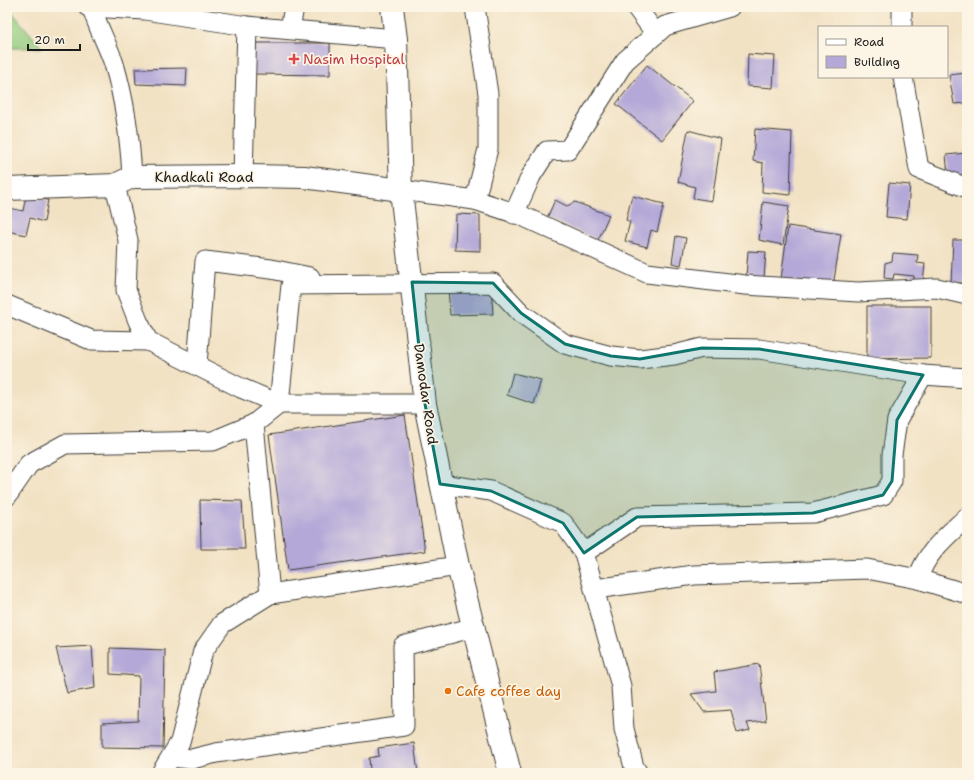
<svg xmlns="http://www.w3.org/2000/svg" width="974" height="780" viewBox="0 0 974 780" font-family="'Shantell Sans',sans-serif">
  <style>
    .green { fill: #93cb7f; stroke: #58744e }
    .building { fill: #b4a8d8 }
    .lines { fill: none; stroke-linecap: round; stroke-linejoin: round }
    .street-casing { stroke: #3c3a35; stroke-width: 21 }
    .secondary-casing { stroke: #3c3a35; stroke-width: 24 }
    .street { stroke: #fff; stroke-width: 19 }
    .secondary { stroke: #fff; stroke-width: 22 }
    .marked { fill: #0f766e; fill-opacity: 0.2; stroke: #0f766e; stroke-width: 3; stroke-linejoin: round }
    .health-dot { fill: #e0444e; stroke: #fcf5e5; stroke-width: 1.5 }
    .food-dot { fill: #e8710a; stroke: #fcf5e5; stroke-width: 1.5 }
    .labels { text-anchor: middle; stroke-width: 3.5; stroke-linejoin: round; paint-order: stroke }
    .health-label { font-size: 14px; fill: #be3a42; stroke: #fcf5e5; text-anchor: start }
    .street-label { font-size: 14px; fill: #1c1c1c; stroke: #fcf5e5 }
    .food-label { font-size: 14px; fill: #c56008; stroke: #fcf5e5; text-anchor: start }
  </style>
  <rect width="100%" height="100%" fill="#fcf5e5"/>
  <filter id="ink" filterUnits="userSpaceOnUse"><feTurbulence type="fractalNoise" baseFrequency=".025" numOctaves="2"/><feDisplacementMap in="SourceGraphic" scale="8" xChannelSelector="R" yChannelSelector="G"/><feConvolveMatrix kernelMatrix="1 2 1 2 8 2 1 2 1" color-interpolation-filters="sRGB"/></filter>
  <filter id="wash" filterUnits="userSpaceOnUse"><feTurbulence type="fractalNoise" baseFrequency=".012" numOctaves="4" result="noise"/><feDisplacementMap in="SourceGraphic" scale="16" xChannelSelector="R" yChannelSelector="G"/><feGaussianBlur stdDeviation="0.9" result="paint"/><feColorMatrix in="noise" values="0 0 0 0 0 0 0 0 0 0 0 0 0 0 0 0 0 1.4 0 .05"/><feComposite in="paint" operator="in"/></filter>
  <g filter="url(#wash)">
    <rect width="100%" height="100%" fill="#f2e2c4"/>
    <!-- green -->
    <path class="green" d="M7 7H8L42 48H7Z"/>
    <g id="blocks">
      <!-- building -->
      <g class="building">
        <path d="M254 43H330V75L254 74Z"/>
        <path d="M748 54 775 56 773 88 747 86Z"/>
        <path d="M647 65 693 101 662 140 616 104Z"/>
        <path d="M187 68 186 86 136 84 135 69Z"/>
        <path d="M967 73V103L954 104 949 75Z"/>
        <path d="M755 129 792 132 790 195 762 192 763 163 753 161Z"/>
        <path d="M688 130 721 139 712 201 693 198 695 187 678 182Z"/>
        <path d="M967 153V175H948L946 155Z"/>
        <path d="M889 183 910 185 907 219 886 217Z"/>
        <path d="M26 196 48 200 44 222 30 218 26 235 7 231 9 208 23 211Z"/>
        <path d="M632 196 664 204 657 232 651 230 647 247 625 241 630 222 626 220Z"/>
        <path d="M555 200 567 206 575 202 609 215 598 240 547 218Z"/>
        <path d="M763 202 789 206 783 245 759 240Z"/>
        <path d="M456 214 480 215V251L455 250Z"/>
        <path d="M788 226 841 234 833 287 781 279Z"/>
        <path d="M676 236 686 238 681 265 672 263Z"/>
        <path d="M953 240H967V283H951Z"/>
        <path d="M748 251 766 252 764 278 746 277Z"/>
        <path d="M893 253 918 255 917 263 925 264 923 282 914 281V276L894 274 893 279 884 278 885 263 892 261Z"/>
        <path d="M448 287H491L493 314 450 315Z"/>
        <path d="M867 306H931V358L867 359Z"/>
        <path d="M513 373 541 380 534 404 507 395Z"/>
        <path d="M405 415 425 551 288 570 269 435Z"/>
        <path d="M200 500 242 501 245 549H201Z"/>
        <path d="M92 646 95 688 67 693 56 648Z"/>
        <path d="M110 648 165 650 163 748 102 747V723L138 721 139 676 110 674Z"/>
        <path d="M759 664 766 721 747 723 750 730 737 733 731 710 704 712 691 694 716 691 714 672Z"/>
        <path d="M414 743 418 773H377L376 770H370L369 758 379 756 378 748Z"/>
      </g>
    </g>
  </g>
  <g filter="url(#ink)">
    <use href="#blocks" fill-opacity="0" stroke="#3c3a35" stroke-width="1"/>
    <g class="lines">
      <defs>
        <g id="street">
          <path d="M88 7 145 10 247 26 396 39"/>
          <path d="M92 7C97 27 108 45 114 64 125 101 130 138 132 177"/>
          <path d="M475 7 488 94V149L475 200"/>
          <path d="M636 7 656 34"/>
          <path d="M902 27V7"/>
          <path d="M290 29 294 7"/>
          <path d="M903 77 919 169 967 188"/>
          <path d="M243 176 247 26"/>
          <path d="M115 185 128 240 126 290 138 321 148 341 241 388 279 404H425"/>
          <path d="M401 190 475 200 520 215 647 273 745 285 858 292 937 288 967 295"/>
          <path d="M514 214 531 176 547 151 568 150 625 61 665 26 730 7"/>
          <path d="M7 305 91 340 148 341"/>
          <path d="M197 365 205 261 271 269 310 277"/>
          <path d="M440 484 491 491 563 523 584 553 621 686 624 729 634 767 638 773"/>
          <path d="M7 496 29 464 65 444 213 441 254 424"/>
          <path d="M584 553 637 517 813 513 883 495 892 481V455L897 420 923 375"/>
          <path d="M918 579C925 553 948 535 967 517"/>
          <path d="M595 589 694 575 867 569 918 579 967 594"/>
          <path d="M270 594 254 424 279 404 291 285 493 283 521 313 565 344 611 356 640 359 674 355 702 348 759 349 923 375 967 378"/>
          <path d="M171 757 192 759 216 753 404 726 403 646 475 627"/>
          <path d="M161 773 180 742 203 651 222 624 270 594 458 566"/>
        </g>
        <g id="secondary">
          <path d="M392 7 396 39 401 190 425 404 458 566 510 773"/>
          <path d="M7 189 115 185 132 177 243 176 304 177 401 190"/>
        </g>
      </defs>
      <!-- street casing -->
      <use href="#street" class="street-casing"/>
      <!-- secondary casing -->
      <use href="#secondary" class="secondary-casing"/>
      <!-- street -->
      <use href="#street" class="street"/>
      <!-- secondary -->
      <use href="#secondary" class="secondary"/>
    </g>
  </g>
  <!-- marked area -->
  <path class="marked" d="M412 282 493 283 521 313 565 344 611 356 640 359 702 348 759 349 923 375 897 420 892 481 883 495 813 513 637 517 584 553 563 523 491 491 440 484 425 404Z"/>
  <!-- markers -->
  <path class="health-dot" d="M292 53h4v4h4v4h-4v4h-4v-4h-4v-4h4z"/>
  <circle class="food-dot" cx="448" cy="691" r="4"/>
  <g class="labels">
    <!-- health labels -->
    <g class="health-label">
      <text x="303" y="64">Nasim Hospital</text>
    </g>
    <!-- street labels -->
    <g class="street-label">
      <text x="204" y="182">Khadkali Road</text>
      <text transform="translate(426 394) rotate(82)" y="5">Damodar Road</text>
    </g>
    <!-- food labels -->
    <g class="food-label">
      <text x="456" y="696">Cafe coffee day</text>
    </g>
  </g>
  <!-- margin -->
  <rect width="974" height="780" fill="none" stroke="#fcf5e5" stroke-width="24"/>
  <!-- legend -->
  <rect x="818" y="26" width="130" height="52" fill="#fcf5e5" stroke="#a29e95"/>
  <rect x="826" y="39" width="20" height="6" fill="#ffffff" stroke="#a29e95"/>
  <text x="854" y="46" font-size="12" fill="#1c1c1c">Road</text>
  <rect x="826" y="56" width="20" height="12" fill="#b4a8d8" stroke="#a29e95"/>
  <text x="854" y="66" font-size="12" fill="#1c1c1c">Building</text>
  <!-- scale -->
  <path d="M28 44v6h52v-6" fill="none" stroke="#1c1c1c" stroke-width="2"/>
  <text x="34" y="44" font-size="12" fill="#1c1c1c" stroke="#fcf5e5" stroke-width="3" paint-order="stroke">20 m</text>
</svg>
